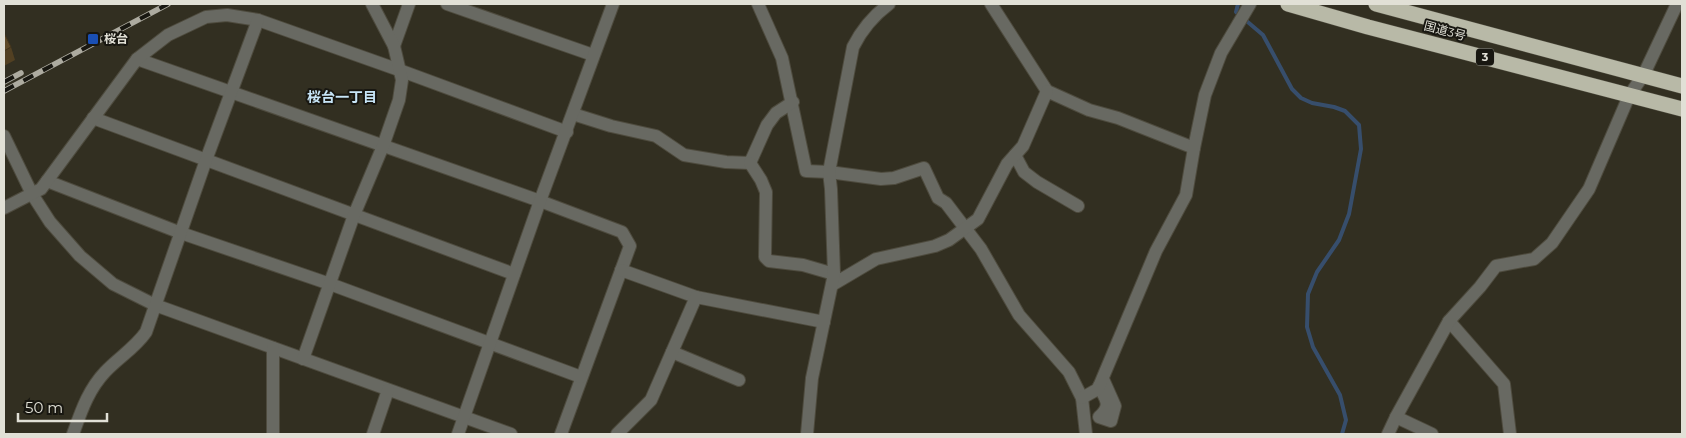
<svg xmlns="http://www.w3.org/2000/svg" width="1686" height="438" viewBox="0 0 1686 438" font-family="Montserrat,'Noto Sans JP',sans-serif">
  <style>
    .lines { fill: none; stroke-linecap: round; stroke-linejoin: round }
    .stream { stroke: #374e6c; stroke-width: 4 }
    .minor-casing { stroke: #4e4b3e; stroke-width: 14 }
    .highway-casing { stroke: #4e4b3e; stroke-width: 16 }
    .minor { stroke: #686962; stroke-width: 12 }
    .highway { stroke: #b8b9a7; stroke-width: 15 }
    .rail-casing { stroke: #adaba0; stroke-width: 5.5 }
    .rail { stroke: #181711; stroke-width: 4; stroke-dasharray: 11; stroke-linecap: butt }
    .wall { fill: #524022 }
    .building { fill: #5f4a28; stroke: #42341c }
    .transit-dot { fill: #1a4fb4; stroke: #181711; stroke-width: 2 }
    .labels { text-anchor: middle; stroke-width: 4; stroke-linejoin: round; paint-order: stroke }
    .shield { fill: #181711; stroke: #a5a49b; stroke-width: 1 }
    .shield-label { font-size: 11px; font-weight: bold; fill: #e1e0d6 }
    .street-label { font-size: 12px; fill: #e1e0d6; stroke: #181711 }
    .poi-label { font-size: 12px; font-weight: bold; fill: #e1e0d6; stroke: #181711; text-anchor: start }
    .neighbourhood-label { font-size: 14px; font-weight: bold; fill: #c7e5f7; stroke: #181711 }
  </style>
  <rect width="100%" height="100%" fill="#322f21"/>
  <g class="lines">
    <!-- stream -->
    <path class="stream" d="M1238 4 1236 12 1263 35 1292 89 1301 98 1312 103 1334 107 1345 111 1359 125 1361 149 1349 214 1339 240 1317 272 1308 294 1307 327 1313 347 1340 395 1346 420 1342 434"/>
    <defs>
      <g id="minor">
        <path d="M447 4 593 55"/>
        <path d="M758 4 782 58 806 171 829 172 881 179 894 178 924 168 938 198 946 203 981 249 1019 315 1069 372 1082 398 1086 434"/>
        <path d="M991 4 1047 91 1089 110 1118 118 1194 148"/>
        <path d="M394 46 409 4"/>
        <path d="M137 59 540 201 622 232 630 246 561 434"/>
        <path d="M573 114 611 126 656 136 684 155 726 162 750 163 767 125 776 113 793 102"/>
        <path d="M93 118 514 274"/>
        <path d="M4 136 32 194 50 222 80 256 113 284 155 305 511 434"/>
        <path d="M1015 155 1024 172 1037 182 1078 206"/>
        <path d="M750 163 761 180 766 192 765 257 769 261 803 265 834 274"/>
        <path d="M47 181 181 233 330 284 581 377"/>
        <path d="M4 208 41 189 137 59 168 35 206 17 227 15 258 20 399 70 567 132"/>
        <path d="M621 270 696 297 824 322"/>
        <path d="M832 285 876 259 935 246 949 240 978 219 1007 164 1023 146 1047 91"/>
        <path d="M1449 321 1504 384 1510 434"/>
        <path d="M273 348V434"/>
        <path d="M672 352 739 380"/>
        <path d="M303 359 354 215 383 146 399 100 402 80 394 46 372 4"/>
        <path d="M1099 386C1106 400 1112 405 1099 417L1111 421 1115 406 1103 379"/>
        <path d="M1082 398 1098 389 1156 251 1186 195 1194 148 1205 95 1221 53 1250 4"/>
        <path d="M1396 417 1432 434"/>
        <path d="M73 434C81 412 88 390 105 372 118 358 135 348 146 332L206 160 258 20"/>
        <path d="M373 434 388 390"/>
        <path d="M458 434 540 201 613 4"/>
        <path d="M617 434 651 400 696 297"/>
        <path d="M807 434 812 378 834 274 831 189 829 172 853 47C862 29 873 16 889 4"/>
        <path d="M1388 434 1396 417 1449 321 1480 287 1496 266 1534 259 1552 243 1589 189 1629 96 1644 74 1677 4"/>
      </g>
      <g id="highway">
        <path d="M1288 4 1368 27 1682 109"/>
        <path d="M1376 4 1682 86"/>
      </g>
    </defs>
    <!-- minor casing -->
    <use href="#minor" class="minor-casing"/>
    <!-- highway casing -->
    <use href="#highway" class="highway-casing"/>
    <!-- minor -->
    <use href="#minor" class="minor"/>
    <!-- highway -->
    <use href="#highway" class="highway"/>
    <defs>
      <g id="rail">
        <path d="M4 82 21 73"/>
        <path d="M4 91 168 4"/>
      </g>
    </defs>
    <!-- rail casing -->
    <use href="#rail" class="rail-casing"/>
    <!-- rail -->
    <use href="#rail" class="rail"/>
  </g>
  <!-- wall -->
  <path class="wall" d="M4 33 11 47 15 60 4 66Z"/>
  <!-- building -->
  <path class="building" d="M4 33 11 47 4 51Z"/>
  <!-- markers -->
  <rect class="transit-dot" x="87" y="33" width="12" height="12" rx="2.5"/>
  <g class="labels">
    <!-- shield labels -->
    <rect class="shield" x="1476" y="48.5" width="18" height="17" rx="4"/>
    <g class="shield-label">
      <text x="1485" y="61">3</text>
    </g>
    <!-- street labels -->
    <g class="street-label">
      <text transform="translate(1445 31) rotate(15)" y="4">国道3号</text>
    </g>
    <!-- poi labels -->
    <g class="poi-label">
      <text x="104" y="43">桜台</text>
    </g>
    <!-- neighbourhood labels -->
    <g class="neighbourhood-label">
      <text x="342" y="102">桜台一丁目</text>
    </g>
  </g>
  <!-- border -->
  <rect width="1686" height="438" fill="none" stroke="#e1e0d6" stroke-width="10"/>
  <!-- scale -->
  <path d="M18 413v8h89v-8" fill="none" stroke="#e1e0d6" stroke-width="2.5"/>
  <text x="25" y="413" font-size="15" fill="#e1e0d6" stroke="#181711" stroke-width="4" paint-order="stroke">50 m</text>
</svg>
